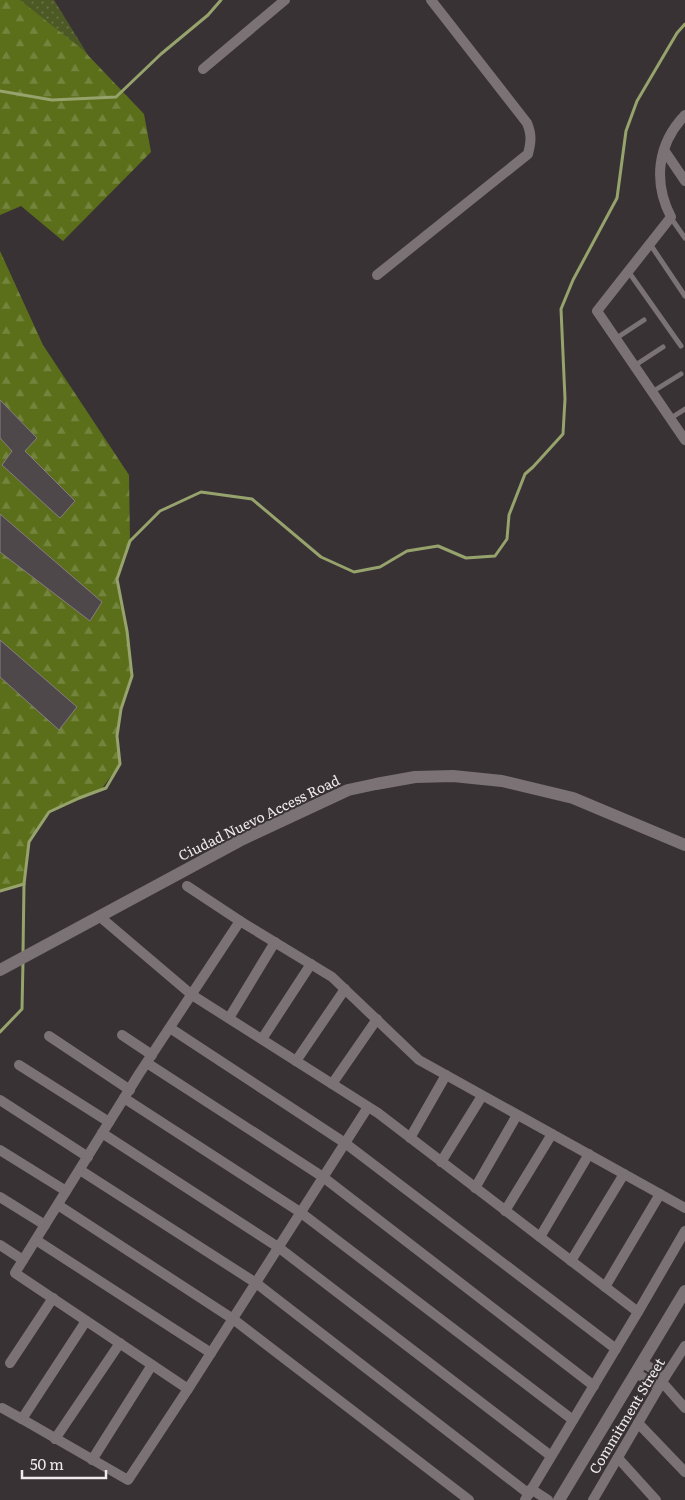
<svg xmlns="http://www.w3.org/2000/svg" width="685" height="1500" viewBox="0 0 685 1500" font-family="Literata,serif">
  <style>
    .grass { fill: url(#grass-dots) }
    .forest { fill: url(#forest-firs) }
    .lines { fill: none; stroke-linecap: round; stroke-linejoin: round }
    .stream { stroke: #97a36c; stroke-width: 3 }
    .building { fill: #4f484a; stroke: #877e81 }
    .service { stroke: #7a7274; stroke-width: 5 }
    .minor { stroke: #7a7274; stroke-width: 10 }
    .tertiary { stroke: #7a7274; stroke-width: 12 }
    .labels { text-anchor: middle; stroke-width: 4; stroke-linejoin: round; paint-order: stroke }
    .street-label { font-size: 14px; fill: #efeaeb; stroke: #393234 }
  </style>
  <defs>
    <pattern id="grass-dots" width="8" height="8" patternUnits="userSpaceOnUse" patternTransform="scale(1.25)"><rect width="8" height="8" fill="#4c5925"/><path d="M2 2h.1M6 6h.1" fill="none" stroke="#667145" stroke-width="1.8" stroke-linecap="round"/></pattern>
    <pattern id="forest-firs" width="22" height="20" patternUnits="userSpaceOnUse" patternTransform="scale(1.25)"><rect width="22" height="20" fill="#5b6f1b"/><path d="M5 1l3.5 6h-7zM16 11l3.5 6h-7z" fill="#73843c"/></pattern>
  </defs>
  <rect width="100%" height="100%" fill="#393234"/>
  <!-- grass -->
  <path class="grass" d="M19 0H54L88 55Z"/>
  <!-- forest -->
  <g class="forest">
    <path d="M0 0H20L83 50 144 114 151 152 63 241 21 206 0 215Z"/>
    <path d="M0 251 43 345 129 475 130 541 117 579 127 629 131 679 121 711 117 736 120 764 100 791 49 813 29 842 24 884 0 892Z"/>
  </g>
  <g class="lines">
    <!-- stream -->
    <g class="stream">
      <path d="M0 91 52 100 116 97 161 54 208 15 221 0"/>
      <path d="M0 891 24 884"/>
      <path d="M23 953 24 884 29 842 49 812 79 798 106 788 120 764 117 736 121 709 132 676 127 631 117 579 130 541 160 511 201 492 252 499 321 557 354 572 380 567 407 551 438 546 466 558 495 556 507 539 509 515 525 474 533 467 563 434 565 399 561 309 573 280 617 198 626 131 637 101 677 33 685 24"/>
      <path d="M0 1032 22 1009 23 961"/>
    </g>
  </g>
  <!-- building -->
  <g class="building">
    <path d="M0 400 37 438 25 451 75 501 60 518 2 465 12 451 0 438Z"/>
    <path d="M0 514 102 602 90 621 0 552Z"/>
    <path d="M0 640 77 707 59 730 0 677Z"/>
  </g>
  <g class="lines">
    <!-- service -->
    <g class="service">
      <path d="M671 218 685 238"/>
      <path d="M650 244 685 296"/>
      <path d="M628 271 681 346"/>
      <path d="M615 339 644 320"/>
      <path d="M634 366 663 347"/>
      <path d="M652 392 681 374"/>
      <path d="M671 418 685 409"/>
    </g>
    <!-- minor -->
    <g class="minor">
      <path d="M203 69 285 0"/>
      <path d="M685 115C657 144 653 182 671 217L597 311 685 440"/>
      <path d="M664 150 685 181"/>
      <path d="M377 275 528 154C531 142 532 135 527 123L431 0"/>
      <path d="M187 886 240 921"/>
      <path d="M99 916 192 995 378 1113 638 1312 525 1500"/>
      <path d="M229 1018 275 942"/>
      <path d="M170 1028 345 1143 616 1349"/>
      <path d="M122 1035 152 1055"/>
      <path d="M49 1036 130 1090"/>
      <path d="M262 1039 311 964"/>
      <path d="M296 1061 345 989"/>
      <path d="M147 1063 323 1177 594 1386"/>
      <path d="M19 1065 109 1122"/>
      <path d="M332 1084 377 1019"/>
      <path d="M124 1098 300 1212 573 1420"/>
      <path d="M0 1100 88 1157"/>
      <path d="M368 1107 188 1389 15 1273 139 1074 240 921 332 977 419 1060 685 1208"/>
      <path d="M102 1133 278 1247 551 1456"/>
      <path d="M410 1138 446 1075"/>
      <path d="M0 1150 66 1191"/>
      <path d="M441 1162 482 1096"/>
      <path d="M80 1170 256 1283 529 1494"/>
      <path d="M475 1188 517 1115"/>
      <path d="M0 1197 45 1225"/>
      <path d="M58 1205 233 1319 469 1500"/>
      <path d="M505 1211 552 1134"/>
      <path d="M540 1237 589 1154"/>
      <path d="M36 1240 211 1353"/>
      <path d="M0 1245 23 1260"/>
      <path d="M571 1261 624 1174"/>
      <path d="M605 1287 660 1194"/>
      <path d="M638 1312 685 1231"/>
      <path d="M86 1321 22 1419 128 1480 188 1389"/>
      <path d="M10 1363 53 1298"/>
      <path d="M643 1363 665 1377"/>
      <path d="M636 1373 659 1387"/>
      <path d="M662 1382 685 1408"/>
      <path d="M2 1408 22 1419"/>
      <path d="M638 1423 685 1472"/>
      <path d="M55 1439 120 1343"/>
      <path d="M618 1458 656 1500"/>
      <path d="M92 1460 152 1365"/>
      <path d="M531 1489 548 1500"/>
      <path d="M593 1500 665 1377 685 1346"/>
    </g>
    <!-- tertiary -->
    <g class="tertiary">
      <path d="M0 970 243 839 348 790 376 784 415 777 453 776 502 781 573 798 685 845"/>
      <path d="M559 1500 685 1291"/>
    </g>
  </g>
  <g class="labels">
    <!-- street labels -->
    <g class="street-label">
      <text transform="translate(259 818) rotate(-26)" y="5">Ciudad Nuevo Access Road</text>
      <text transform="translate(627 1416) rotate(-59)" y="5">Commitment Street</text>
    </g>
  </g>
  <!-- scale -->
  <path d="M22 1470v8h84v-8" fill="none" stroke="#efeaeb" stroke-width="2.5"/>
  <text x="30" y="1470" font-size="15" fill="#efeaeb" stroke="#393234" stroke-width="4" paint-order="stroke">50 m</text>
</svg>
